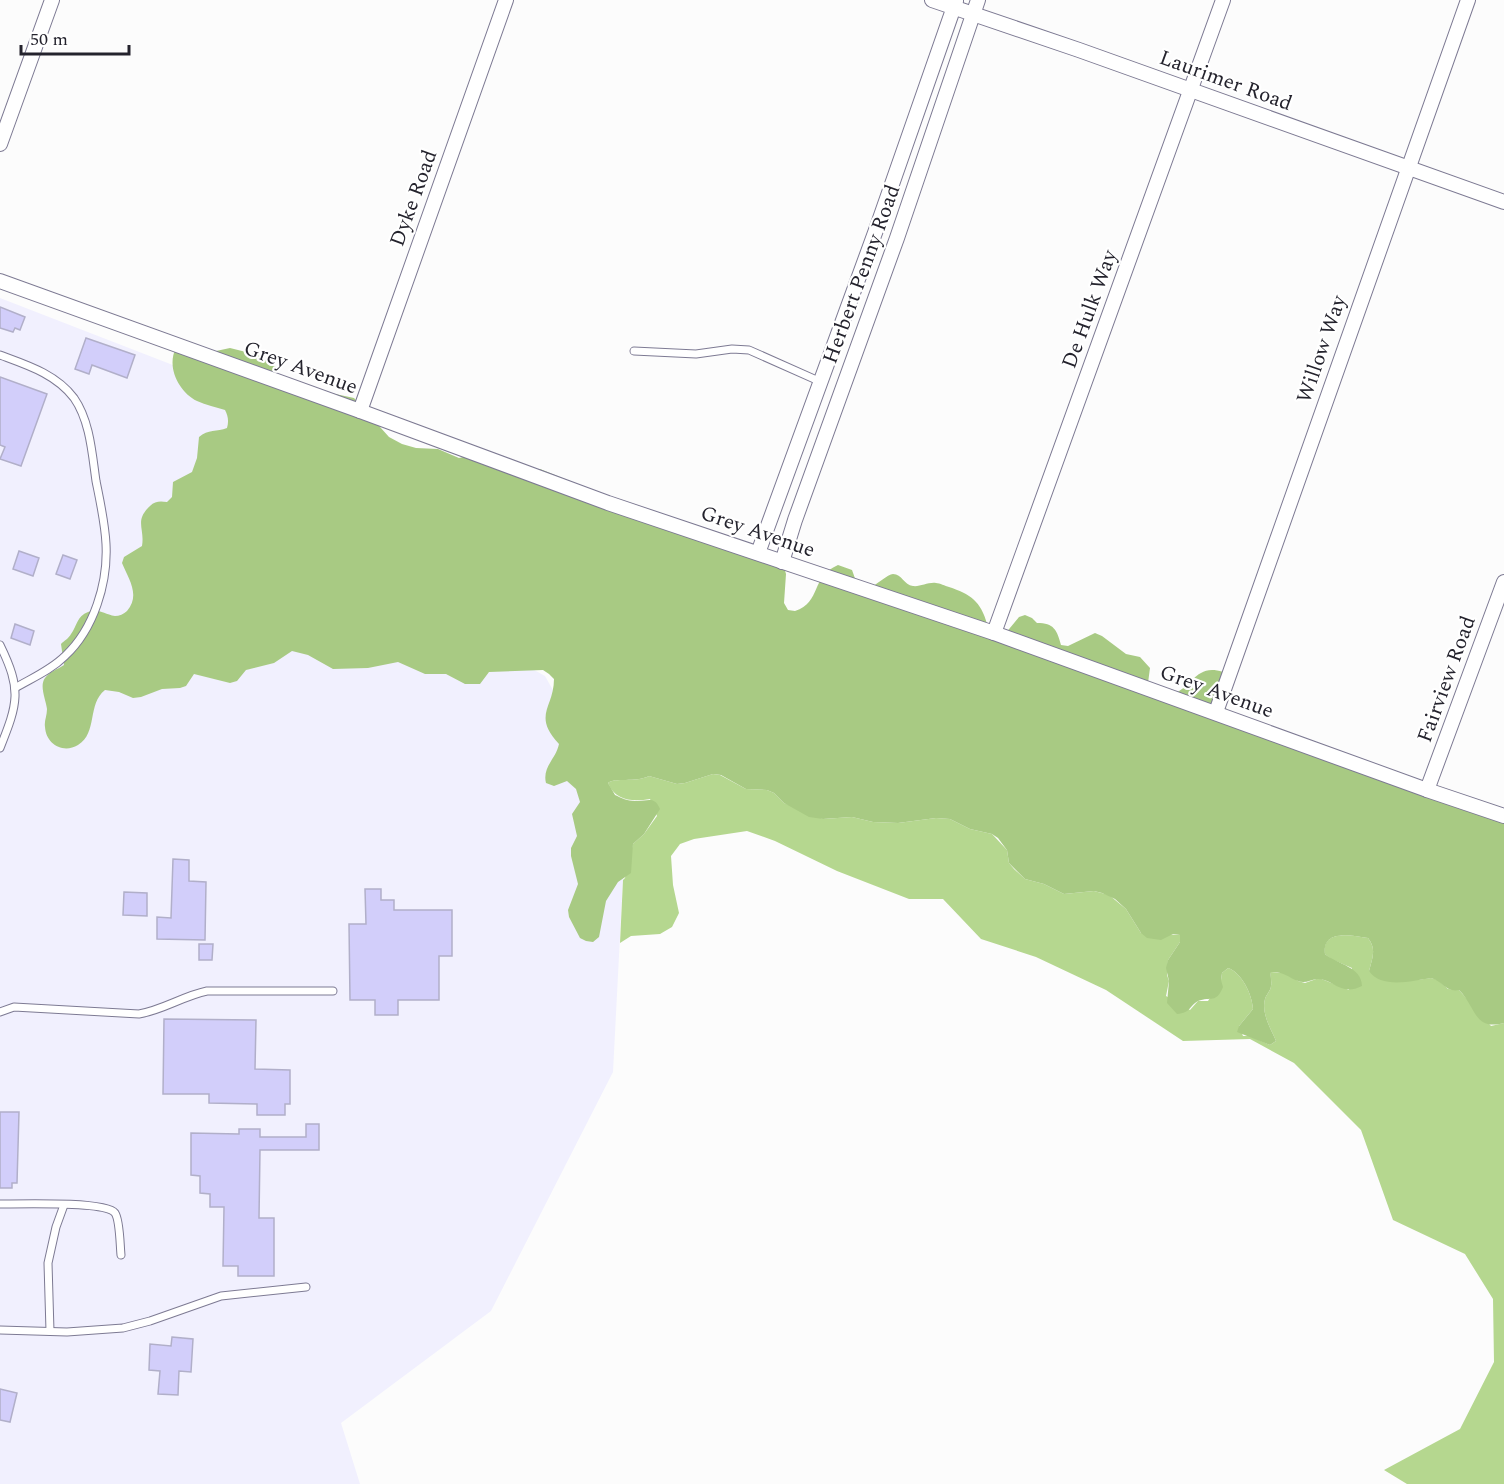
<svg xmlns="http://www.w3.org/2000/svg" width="1504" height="1484" viewBox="0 0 1504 1484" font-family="Spectral,serif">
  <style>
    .built { fill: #f1f0fe }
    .green { fill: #b5d78f }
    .forest { fill: #a8ca83 }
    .building { fill: #d2cefa; stroke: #b1afc9; stroke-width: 1.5 }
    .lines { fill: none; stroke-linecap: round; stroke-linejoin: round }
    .lane-casing { stroke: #7d7a93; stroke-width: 9 }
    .street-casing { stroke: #7d7a93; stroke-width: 16 }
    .lane { stroke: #fff; stroke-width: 7 }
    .street { stroke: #fff; stroke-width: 14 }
    .labels { text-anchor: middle; stroke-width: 4.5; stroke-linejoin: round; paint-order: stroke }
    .street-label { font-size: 21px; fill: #24232d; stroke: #fff }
  </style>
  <rect width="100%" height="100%" fill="#fcfcfc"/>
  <!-- built -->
  <path class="built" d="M0 298 258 398 364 574 545 676 626 820 613 1072 491 1311 341 1423 360 1484H0Z"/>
  <!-- green -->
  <path class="green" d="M713 774 720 775 746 789 767 790 774 793 784 803 823 819 852 817 873 822 898 823 936 818 950 819 970 829 992 834 1007 850 1009 863 1014 869 1025 879 1044 884 1064 894 1094 891 1109 895 1126 909 1141 933 1180 935V942L1168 960 1167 975 1169 981 1166 996 1190 1010 1198 1001H1208L1221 980 1222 973 1228 968C1242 973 1252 994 1253 1009L1239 1026 1243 1036H1250L1270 1045 1276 1041C1271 1029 1261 1013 1265 999 1266 995 1271 990 1271 986 1272 981 1270 977 1271 972L1285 973 1298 981 1305 983 1319 978 1349 990 1352 968 1331 959 1325 954C1321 929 1352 935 1368 938 1377 949 1372 959 1369 971L1417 980 1431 978 1438 980 1448 989 1459 990 1491 1026 1504 1023V1484H1407L1384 1470 1460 1429 1494 1362 1493 1299 1465 1254 1393 1220 1361 1130 1294 1063 1250 1039 1183 1041 1106 990 1036 957 981 939 943 899H909L837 871 775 841 747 831 694 839 680 844 671 856 673 885 679 913 672 927 660 934 631 936 620 943 623 880 625 878 633 844 644 834 657 816 650 799C633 802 615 801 608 783 615 777 635 783 649 776L677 784 685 783Z"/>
  <!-- forest -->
  <path class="forest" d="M176 348 216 351 230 348 258 355 276 367V375L326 392 354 398 389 437 402 444 416 448 438 449 459 458 486 452 525 469H540L784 567 786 574 784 603 788 610 795 611C822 602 810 577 838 565L852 570 857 584 870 588C876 585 888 574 893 574 902 574 904 585 913 586 920 587 928 582 936 583 940 583 945 586 949 587 970 594 981 601 987 624L1005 634 1019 617 1025 615 1032 618 1037 623C1054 623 1057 630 1061 645L1068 646 1095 633 1102 636 1126 654 1140 657 1150 668 1148 683 1173 694C1193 687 1196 663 1223 672 1230 688 1215 698 1230 713L1504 811V1023C1473 1031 1476 1006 1459 990 1447 993 1442 981 1431 978 1412 981 1381 989 1369 971 1372 959 1377 949 1368 938 1351 935 1322 929 1325 954 1338 965 1361 966 1362 986 1340 997 1333 978 1317 979 1310 980 1305 984 1298 981 1288 977 1283 971 1271 972 1270 977 1272 981 1271 986 1271 990 1266 995 1265 999 1261 1013 1271 1029 1276 1041L1270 1045 1237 1032 1239 1026 1253 1009C1252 994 1242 973 1228 968L1222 973 1221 980 1223 987C1216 1004 1211 996 1198 1001 1189 1006 1191 1013 1177 1014L1167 1003 1169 981 1166 968 1168 960 1180 942V935L1173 934 1161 940 1147 938 1141 933 1126 909 1115 899 1102 893 1094 891 1064 894 1044 884 1025 879 1009 863 1007 850 998 838 992 834 970 829 950 819 936 818 898 823 873 822 852 817 823 819 809 817 784 803 774 793 767 790 746 789 721 775 713 774 685 783 677 784 649 776C635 783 615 777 608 783L615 795C621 798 628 801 635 801 647 802 654 795 660 809L644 834 633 844 631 873 618 882 606 901 599 937 593 942 586 941 580 938 569 917 568 910 578 884 571 856V848L577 836 572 814 580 802 576 789 567 781 554 786 546 783C542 767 556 759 559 744 532 715 554 708 554 679L549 674 543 670 489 672 480 684H465L446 674H425L398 662 368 668 333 669 308 655 292 651 274 663 246 670 237 681 230 683 194 674 186 686 180 688 162 689 141 697 133 698 119 692 105 690C87 704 98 733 78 745 63 754 46 744 45 727 44 721 47 716 47 709 46 700 39 686 45 678 49 672 58 669 64 665L61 644C64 641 69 638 71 634 77 626 77 616 88 612 98 608 104 614 115 616 119 616 124 614 127 611 141 595 128 578 122 563L124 557 142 546C145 528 134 521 150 506 155 501 160 501 167 502L172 497 173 482 192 472 197 458 199 437C208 429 217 432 227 428 229 421 228 416 225 410 216 407 206 405 197 401 179 392 166 367 176 348Z"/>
  <!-- building -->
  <g class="building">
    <path d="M0 307 25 317 20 330 15 328 13 332 0 328Z"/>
    <path d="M86 338 135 355 127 378 92 365 89 374 75 369Z"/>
    <path d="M0 377 47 394 21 466 0 459 5 447 0 445Z"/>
    <path d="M19 551 39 558 33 576 13 569Z"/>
    <path d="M63 555 77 560 70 579 56 574Z"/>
    <path d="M15 624 34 631 30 645 11 638Z"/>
    <path d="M173 859 189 860V881L206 882 205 940 157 939V917L171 918Z"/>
    <path d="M365 889H381V900H394V910H452V956H439V1000H398V1015H375V1000H350L349 924H366Z"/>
    <path d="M124 892 147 893V916L123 915Z"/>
    <path d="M199 944H213L212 960H199Z"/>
    <path d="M164 1019 256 1020 255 1069 290 1070V1104H285V1115H257V1104L209 1103V1094H163Z"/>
    <path d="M0 1112H19L17 1183H12V1188H0Z"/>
    <path d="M306 1124H319V1150H260L259 1218H274V1276H238V1266H223L224 1207H210V1194L200 1193V1176L191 1175V1133L239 1134V1129H260V1137H306Z"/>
    <path d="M172 1337 193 1339 191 1372 179 1371 178 1395 158 1394 160 1371 149 1370 150 1344 171 1346Z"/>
    <path d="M0 1389 17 1393 10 1422 0 1420Z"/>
  </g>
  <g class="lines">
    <defs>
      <g id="lane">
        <path d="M634 351 696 354 732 349 749 350 821 382"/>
        <path d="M0 355C27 365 56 374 74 398 90 421 92 453 96 481 100 501 105 523 106 544 108 583 94 629 65 656 51 670 32 678 15 688"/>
        <path d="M0 645C22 690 18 703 0 748"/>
        <path d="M0 1012 14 1007 139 1014C163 1010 183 996 207 991H333"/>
        <path d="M0 1204C18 1204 106 1201 115 1213 120 1220 120 1246 121 1255"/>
        <path d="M0 1330 67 1332 123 1328 150 1321 221 1296 306 1287"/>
        <path d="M50 1331 48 1263 56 1227 64 1205"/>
      </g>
      <g id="street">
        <path d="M932 0 1079 50 1504 202"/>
        <path d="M0 144 52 0"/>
        <path d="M0 281 360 411 608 503 994 633 1427 790 1504 816"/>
        <path d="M360 411 506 0"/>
        <path d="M758 553 876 230 956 1"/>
        <path d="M782 562 795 520 897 238 978 0"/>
        <path d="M994 633 1223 0"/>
        <path d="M1216 712 1468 0"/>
        <path d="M1427 790 1504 582"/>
      </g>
    </defs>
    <!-- lane casing -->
    <use href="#lane" class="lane-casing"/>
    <!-- street casing -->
    <use href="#street" class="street-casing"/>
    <!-- lane -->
    <use href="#lane" class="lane"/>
    <!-- street -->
    <use href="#street" class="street"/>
  </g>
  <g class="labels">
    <!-- street labels -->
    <g class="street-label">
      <text transform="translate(1226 80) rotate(20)" y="7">Laurimer Road</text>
      <text transform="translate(413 198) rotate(-70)" y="7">Dyke Road</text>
      <text transform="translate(861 274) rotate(-70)" y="7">Herbert Penny Road</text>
      <text transform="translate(1089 309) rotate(-70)" y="7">De Hulk Way</text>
      <text transform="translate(1321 349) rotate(-71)" y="7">Willow Way</text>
      <text transform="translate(301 367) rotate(20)" y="7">Grey Avenue</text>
      <text transform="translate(758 531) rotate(19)" y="7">Grey Avenue</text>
      <text transform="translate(1446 679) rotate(-70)" y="7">Fairview Road</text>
      <text transform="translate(1217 691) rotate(20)" y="7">Grey Avenue</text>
    </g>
  </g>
  <!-- scale -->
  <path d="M21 45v9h108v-9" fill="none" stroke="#24232d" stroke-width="3"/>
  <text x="30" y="45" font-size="18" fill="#24232d" stroke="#ffffff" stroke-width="4.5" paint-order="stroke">50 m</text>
</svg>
